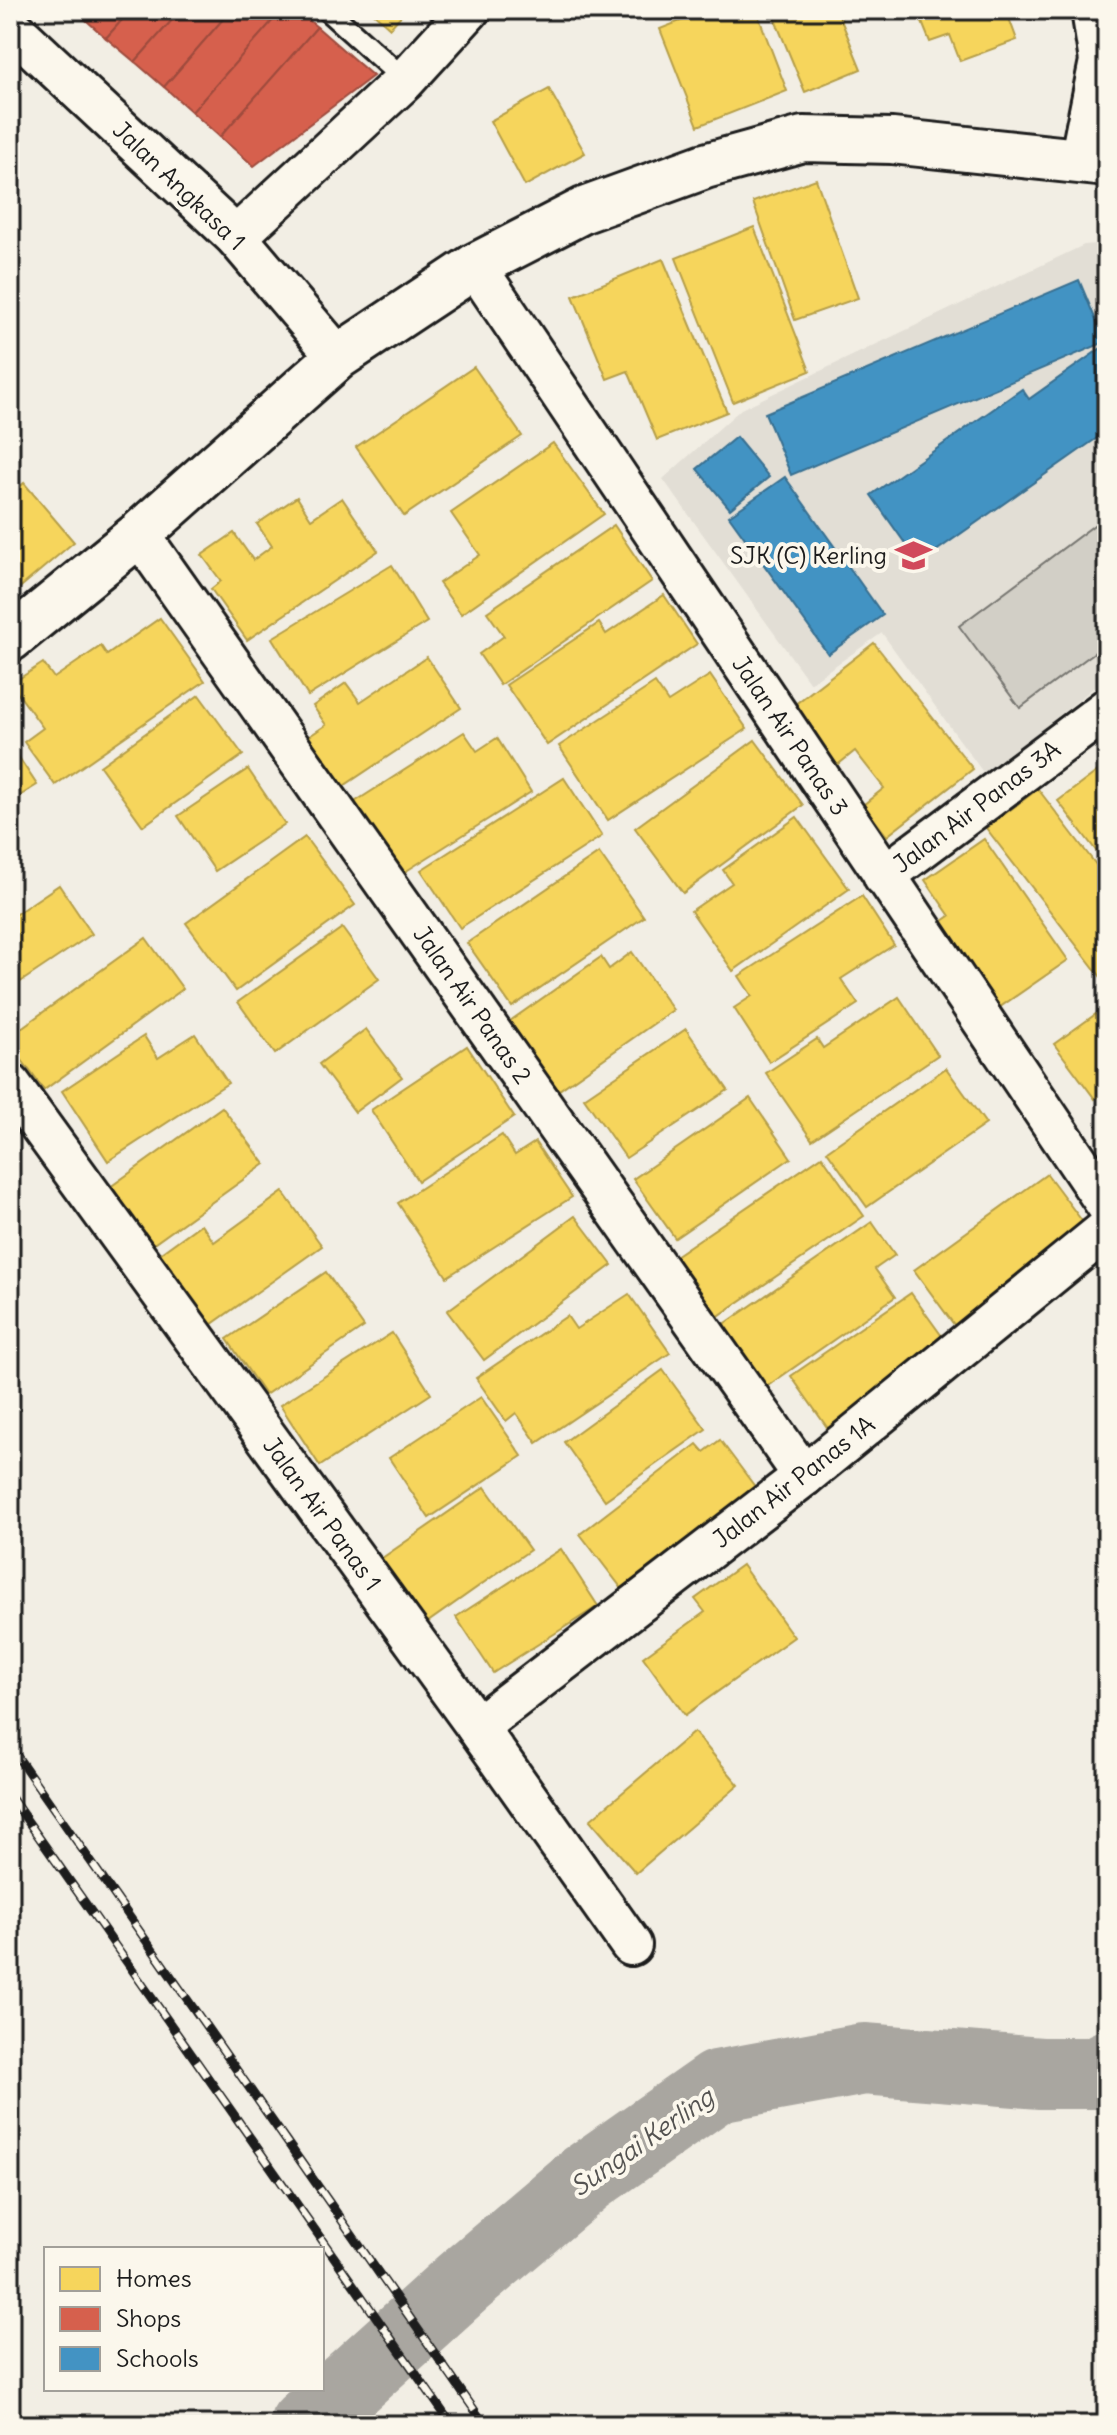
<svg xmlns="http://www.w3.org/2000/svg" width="1117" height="2435" viewBox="0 0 1117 2435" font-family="Delius,sans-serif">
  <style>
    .built { fill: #e2ded5 }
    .green { fill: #d2cfc6; stroke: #777671; stroke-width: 2 }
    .homes { fill: #f6d55c; stroke: #b59e49; stroke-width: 2 }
    .shops { fill: #d6604d; stroke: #9e4c3e; stroke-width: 2 }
    .schools { fill: #4393c3; stroke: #376f91; stroke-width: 2 }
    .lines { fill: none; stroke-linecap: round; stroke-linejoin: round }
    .river { stroke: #a9a6a0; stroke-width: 72 }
    .service-casing { stroke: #1c1c1c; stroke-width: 26 }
    .minor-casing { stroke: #1c1c1c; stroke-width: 46 }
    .tertiary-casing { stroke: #1c1c1c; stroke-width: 50 }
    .service { stroke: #fbf7ec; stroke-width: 20 }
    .minor { stroke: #fbf7ec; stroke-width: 40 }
    .tertiary { stroke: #fbf7ec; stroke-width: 44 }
    .rail-casing { stroke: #1c1c1c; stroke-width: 9 }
    .rail { stroke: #fbf7ec; stroke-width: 6; stroke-dasharray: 18; stroke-linecap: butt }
    .labels { text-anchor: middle; stroke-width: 8; stroke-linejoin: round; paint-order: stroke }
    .street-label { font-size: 24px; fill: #1c1c1c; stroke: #fbf7ec }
    .poi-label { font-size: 24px; fill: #1c1c1c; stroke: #fbf7ec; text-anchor: end }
    .water-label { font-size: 26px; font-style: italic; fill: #545351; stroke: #fbf7ec }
  </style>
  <rect width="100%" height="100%" fill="#f2eee4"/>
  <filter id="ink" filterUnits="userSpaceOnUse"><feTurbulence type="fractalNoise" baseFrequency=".0125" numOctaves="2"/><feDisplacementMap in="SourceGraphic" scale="16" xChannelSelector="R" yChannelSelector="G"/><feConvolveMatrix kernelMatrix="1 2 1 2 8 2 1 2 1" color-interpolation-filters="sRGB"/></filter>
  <g filter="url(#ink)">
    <!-- built -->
    <path class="built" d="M1107 243V677L985 775 882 633 810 683 663 479 741 409 1084 245Z"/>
    <!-- green -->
    <path class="green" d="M1101 520 1107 528V643L1020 708 959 626Z"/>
    <!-- homes -->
    <g class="homes">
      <path d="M370 10H406L390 28Z"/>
      <path d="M708 10H756L787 91 698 126 660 29Z"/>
      <path d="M771 10H837L861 69 805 92Z"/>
      <path d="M917 10H1006L1017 40 960 61 950 35 930 42Z"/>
      <path d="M549 89 585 153 525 186 490 121Z"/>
      <path d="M816 179 858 298 795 320 753 202Z"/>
      <path d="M754 227 810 371 733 402 676 258Z"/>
      <path d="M663 259 727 412 657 440 628 371 607 379 573 296Z"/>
      <path d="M474 367 522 436 404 516 356 447Z"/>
      <path d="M553 443 604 514 461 614 439 583 480 555 451 513Z"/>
      <path d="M24 483 74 542 10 596V495Z"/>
      <path d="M297 497 311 519 342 498 378 551 247 640 211 589 221 581 202 555 234 533 253 560 272 546 257 524Z"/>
      <path d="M614 525 652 581 500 685 479 654 504 636 487 612Z"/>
      <path d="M392 565 427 622 308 696 272 638Z"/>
      <path d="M664 595 697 644 547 745 506 685 599 623 606 634Z"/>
      <path d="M160 618 205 681 55 785 24 742 43 728 11 684 43 663 54 678 101 646 107 655Z"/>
      <path d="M874 643 973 769 887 836 863 805 884 788 855 751 835 767 789 709Z"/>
      <path d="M427 657 461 708 342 787 308 737 326 725 313 706 346 683 360 702Z"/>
      <path d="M710 675 747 729 608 820 559 746 655 683 668 702Z"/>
      <path d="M199 695 243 755 143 826 100 766Z"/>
      <path d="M464 732 477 751 497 738 531 792 400 875 353 803Z"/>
      <path d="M755 740 803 805 683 893 635 828Z"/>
      <path d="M10 744 37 785 10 802Z"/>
      <path d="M1107 764V865L1058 801Z"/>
      <path d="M248 769 285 824 215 871 178 816Z"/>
      <path d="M564 778 602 836 460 928 421 870Z"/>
      <path d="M1038 789 1107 879V978L1104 981 986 828Z"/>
      <path d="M797 817 849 889 733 971 691 911 732 883 723 870Z"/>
      <path d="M305 837 355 905 236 991 186 923Z"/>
      <path d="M984 839 1068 960 1000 1007 940 923 950 916 925 880Z"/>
      <path d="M599 853 644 917 512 1007 467 943Z"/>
      <path d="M59 885 92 934 10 989V918Z"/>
      <path d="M862 896 894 945 841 979 858 1004 769 1062 734 1008 752 996 739 976Z"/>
      <path d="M342 928 379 979 275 1054 238 1002Z"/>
      <path d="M146 938 183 989 44 1090 10 1044V1036Z"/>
      <path d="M632 952 673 1010 549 1097 500 1028 601 957 609 969Z"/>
      <path d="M899 997 938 1055 812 1140 766 1073 817 1039 823 1048Z"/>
      <path d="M1107 1006V1090L1095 1099 1054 1044Z"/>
      <path d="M366 1029 402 1077 355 1112 319 1064Z"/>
      <path d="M686 1029 728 1090 626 1158 584 1098Z"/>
      <path d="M195 1034 228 1083 108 1161 62 1091 144 1036 158 1058Z"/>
      <path d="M467 1046 514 1117 418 1181 371 1110Z"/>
      <path d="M946 1068 986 1124 867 1207 827 1151Z"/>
      <path d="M750 1098 791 1158 675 1238 633 1179Z"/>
      <path d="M222 1107 265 1164 148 1248 106 1190Z"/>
      <path d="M502 1135 515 1155 535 1142 572 1197 447 1277 398 1203Z"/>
      <path d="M822 1156 864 1216 717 1317 675 1256Z"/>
      <path d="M1047 1174 1091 1233 958 1330 914 1270Z"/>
      <path d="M283 1192 322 1246 205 1329 154 1258 201 1224 214 1242Z"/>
      <path d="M575 1216 612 1265 484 1360 447 1311Z"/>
      <path d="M872 1222 895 1255 875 1269 895 1297 766 1387 723 1325Z"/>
      <path d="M326 1272 364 1327 265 1395 227 1339Z"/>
      <path d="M911 1293 949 1346 829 1430 791 1376Z"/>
      <path d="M629 1294 670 1353 537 1443 516 1413 506 1421 476 1378 567 1316 576 1329Z"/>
      <path d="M392 1333 431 1394 320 1466 280 1405Z"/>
      <path d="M663 1370 706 1429 605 1500 564 1442Z"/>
      <path d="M481 1397 522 1456 429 1518 389 1458Z"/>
      <path d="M720 1440 756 1488 623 1590 580 1534 697 1444 704 1452Z"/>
      <path d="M485 1487 530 1550 418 1629 372 1565Z"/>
      <path d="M561 1549 598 1606 493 1673 456 1617Z"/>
      <path d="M742 1565 794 1637 685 1715 643 1657 705 1612 695 1599Z"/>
      <path d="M694 1732 739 1785 636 1873 590 1820Z"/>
    </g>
    <!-- shops -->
    <g class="shops">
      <path d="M81 10H131L106 38 78 13Z"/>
      <path d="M131 10H181L135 62 106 38Z"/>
      <path d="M181 10H231L164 87 135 62Z"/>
      <path d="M231 10H282L192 112 164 87Z"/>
      <path d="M282 10H297L317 27 220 137 192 112Z"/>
      <path d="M317 27 373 76 254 166 220 137Z"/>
    </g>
    <!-- schools -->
    <g class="schools">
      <path d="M1079 280 1105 342 791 475 765 413Z"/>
      <path d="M1107 344V431L919 563 871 495 1022 389 1029 399Z"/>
      <path d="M736 437 769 477 730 509 697 469Z"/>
      <path d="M785 477 883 615 828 654 729 516Z"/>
    </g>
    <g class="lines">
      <!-- river -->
      <path class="river" d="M305 2425 462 2283 586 2178 717 2086 864 2059 1041 2073H1095L1107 2066"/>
      <defs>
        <path id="service" d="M327 10 405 80"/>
        <g id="minor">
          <path d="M10 26 236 237 338 357"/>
          <path d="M1080 161 1100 61 1092 10"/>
          <path d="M236 237 405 80 469 10"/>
          <path d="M475 266 1107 1205"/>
          <path d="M139 534 804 1476"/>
          <path d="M884 876 1107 709"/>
          <path d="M10 1084 477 1727 631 1945"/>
          <path d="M477 1727 804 1476 1107 1229"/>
        </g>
        <path id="tertiary" d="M10 639 139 534 338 357 475 266 584 210 705 166 803 139 892 141 1107 164"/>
      </defs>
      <!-- service casing -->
      <use href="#service" class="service-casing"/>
      <!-- minor casing -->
      <use href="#minor" class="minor-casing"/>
      <!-- tertiary casing -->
      <use href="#tertiary" class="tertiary-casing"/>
      <!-- service -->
      <use href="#service" class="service"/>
      <!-- minor -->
      <use href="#minor" class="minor"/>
      <!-- tertiary -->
      <use href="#tertiary" class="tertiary"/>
      <defs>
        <g id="rail">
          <path d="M10 1746 485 2425"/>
          <path d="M10 1796 452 2425"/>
        </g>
      </defs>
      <!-- rail casing -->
      <use href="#rail" class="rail-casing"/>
      <!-- rail -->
      <use href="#rail" class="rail"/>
    </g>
  </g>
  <!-- icons -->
  <defs>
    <symbol id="school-bare" viewBox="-9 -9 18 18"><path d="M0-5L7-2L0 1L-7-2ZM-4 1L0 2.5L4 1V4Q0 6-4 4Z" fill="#d1495b" stroke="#fbf7ec" stroke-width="2.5" paint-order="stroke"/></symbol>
  </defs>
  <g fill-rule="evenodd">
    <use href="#school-bare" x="888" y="530" width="51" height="51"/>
  </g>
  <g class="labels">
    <!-- street labels -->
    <g class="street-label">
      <text transform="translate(179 186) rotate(44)" y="8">Jalan Angkasa 1</text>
      <text transform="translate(790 736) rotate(56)" y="8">Jalan Air Panas 3</text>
      <text transform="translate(977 807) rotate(-37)" y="8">Jalan Air Panas 3A</text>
      <text transform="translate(472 1005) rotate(55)" y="8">Jalan Air Panas 2</text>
      <text transform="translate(794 1482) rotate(-38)" y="8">Jalan Air Panas 1A</text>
      <text transform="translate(322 1514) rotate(54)" y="8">Jalan Air Panas 1</text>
    </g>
    <!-- poi labels -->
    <g class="poi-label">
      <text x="887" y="564">SJK (C) Kerling</text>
    </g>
    <!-- water labels -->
    <g class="water-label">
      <text transform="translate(642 2142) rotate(-35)" y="9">Sungai Kerling</text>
    </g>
  </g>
  <!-- margin -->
  <rect width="1117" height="2435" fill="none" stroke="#fbf7ec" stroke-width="40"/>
  <rect x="20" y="20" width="1077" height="2395" fill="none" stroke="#1c1c1c" stroke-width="3" filter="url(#ink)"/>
  <!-- legend -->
  <rect x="44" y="2247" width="280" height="144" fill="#fbf7ec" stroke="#a29f99" stroke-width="2"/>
  <rect x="60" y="2267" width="40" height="24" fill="#f6d55c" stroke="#a29f99" stroke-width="2"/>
  <text x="116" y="2287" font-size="24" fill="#1c1c1c">Homes</text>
  <rect x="60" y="2307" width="40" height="24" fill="#d6604d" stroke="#a29f99" stroke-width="2"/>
  <text x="116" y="2327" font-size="24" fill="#1c1c1c">Shops</text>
  <rect x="60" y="2347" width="40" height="24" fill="#4393c3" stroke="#a29f99" stroke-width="2"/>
  <text x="116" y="2367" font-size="24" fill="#1c1c1c">Schools</text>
</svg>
